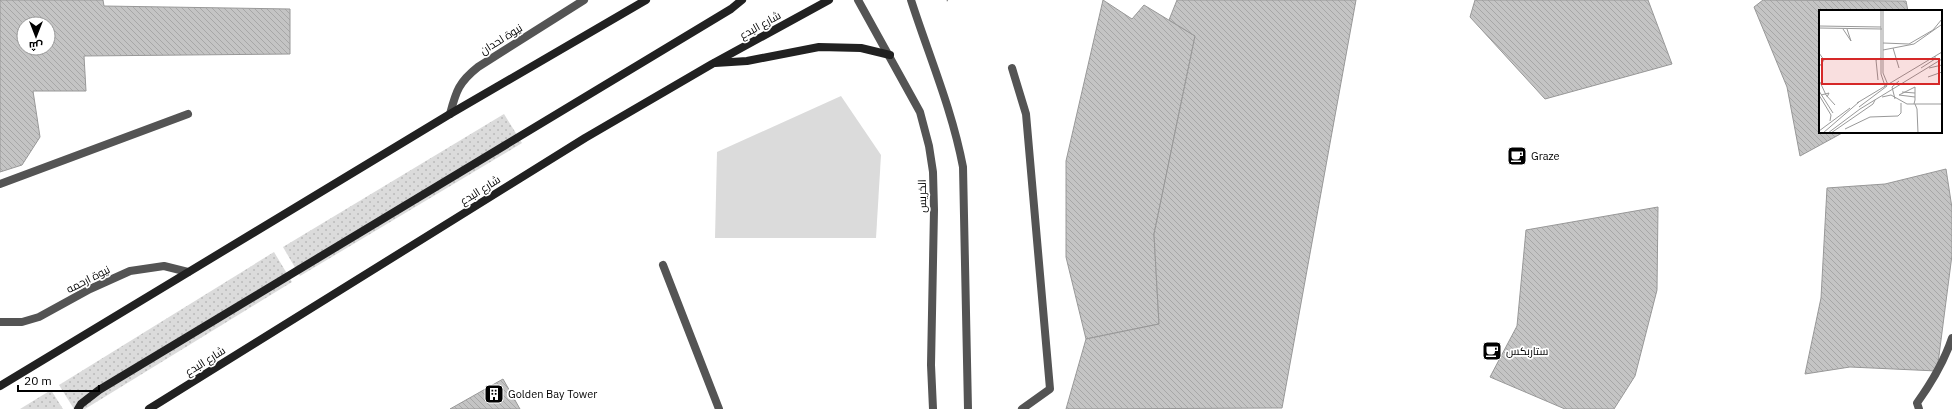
<svg xmlns="http://www.w3.org/2000/svg" width="1952" height="409" viewBox="0 0 1952 409" font-family="'IBM Plex Sans',Cairo,sans-serif">
  <style>
    .grass { fill: url(#grass-dots) }
    .park { fill: #dbdbdb }
    .building { fill: url(#building-back-hatch); stroke: #989898; fill-rule: evenodd }
    .lines { fill: none; stroke-linecap: round; stroke-linejoin: round }
    .path { stroke: #767676; stroke-width: 2.5; stroke-dasharray: 1 2; stroke-linecap: butt }
    .lane { stroke: #545454; stroke-width: 8 }
    .street { stroke: #545454; stroke-width: 8 }
    .secondary { stroke: #212121; stroke-width: 8 }
    .labels { text-anchor: middle; stroke-width: 3.5; stroke-linejoin: round; paint-order: stroke }
    .street-label { font-size: 11px; fill: #000; stroke: #fff }
    .poi-label { font-size: 11px; fill: #000; stroke: #fff; text-anchor: start }
    .inset-road { fill: none; stroke: #999; stroke-width: 1 }
    .view { fill: #d62828; fill-opacity: 0.15; stroke: #d62828; stroke-width: 2 }
    .inset-edge { fill: none; stroke: #000; stroke-width: 2 }
  </style>
  <defs>
    <pattern id="grass-dots" width="8" height="8" patternUnits="userSpaceOnUse"><rect width="8" height="8" fill="#dbdbdb"/><path d="M2 2h.1M6 6h.1" fill="none" stroke="#bababa" stroke-width="1.8" stroke-linecap="round"/></pattern>
    <pattern id="building-back-hatch" width="6" height="6" patternUnits="userSpaceOnUse"><rect width="6" height="6" fill="#c4c4c4"/><path d="M-1 5l2 2M0 0l6 6M5-1l2 2" fill="none" stroke="#a7a7a7"/></pattern>
  </defs>
  <rect width="100%" height="100%" fill="#fff"/>
  <!-- grass -->
  <g class="grass">
    <path d="M504 114 522 143 300 276 283 247Z"/>
    <path d="M274 252 292 282 85 409H74L59 385Z"/>
    <path d="M51 390 63 409H20Z"/>
  </g>
  <!-- park -->
  <path class="park" d="M841 96 881 155 876 238H715L717 152Z"/>
  <!-- building -->
  <g class="building">
    <path d="M0 0H103L104 6 290 9V54L84 56 86 91H33L40 137 22 165 0 172ZM24 24H48V48H24Z"/>
    <path d="M1103 0 1132 19 1144 5 1195 36 1154 234 1159 324 1086 339 1066 257V161Z"/>
    <path d="M1177 0H1356L1282 408 1066 409 1086 339 1159 324 1154 234 1195 36 1169 20Z"/>
    <path d="M1475 0H1648L1672 64 1545 99 1470 17Z"/>
    <path d="M1763 0 1906 1 1908 11H1820V132H1844L1800 156 1787 87 1754 7Z"/>
    <path d="M1946 169 1952 208V255L1937 371 1850 367 1805 374 1821 298 1827 188 1885 184Z"/>
    <path d="M1658 207 1657 290 1635 376 1614 409H1565L1490 377 1517 326 1526 230Z"/>
    <path d="M503 379 520 409H450Z"/>
  </g>
  <g class="lines">
    <!-- path -->
    <path class="path" d="M947 0 949 1"/>
    <!-- lane -->
    <g class="lane">
      <path d="M1012 68 1026 114 1050 389 1022 409"/>
      <path d="M0 184 188 114"/>
      <path d="M663 265 719 409"/>
      <path d="M1919 409 1917 403C1932 382 1944 362 1952 338"/>
    </g>
    <!-- street -->
    <g class="street">
      <path d="M858 0 920 112 929 146 933 172 934 210 931 365 933 409"/>
      <path d="M911 0C929 56 952 109 963 167L968 409"/>
      <path d="M450 114C456 91 459 82 478 67L584 0"/>
      <path d="M0 322H22L39 317 90 289 130 271 164 266 188 272"/>
    </g>
    <!-- secondary -->
    <g class="secondary">
      <path d="M715 63 747 61 819 47 861 48 890 55"/>
      <path d="M0 386 450 114 646 0"/>
      <path d="M78 409 81 404 99 390 731 9 742 0"/>
      <path d="M149 409 585 138 712 64 829 0"/>
    </g>
  </g>
  <!-- icons -->
  <defs>
    <symbol id="cafe-square" viewBox="-11 -11 22 22"><rect x="-9" y="-9" width="18" height="18" rx="4" fill="#000" stroke="#fff"/><path d="M-5.5-4.5H6V0H3Q3 3.5 0 3.5H-2.5Q-5.5 3.5-5.5 0ZM3-3.2v2h1.7v-2ZM-6 4.5H4V6H-6Z" fill="#fff"/></symbol>
    <symbol id="building-square" viewBox="-11 -11 22 22"><rect x="-9" y="-9" width="18" height="18" rx="4" fill="#000" stroke="#fff"/><path d="M-4-6H4V6H1V3H-1V6H-4ZM-2.5-4.3h1.7v1.8h-1.7ZM.8-4.3h1.7v1.8H.8ZM-2.5-1h1.7V.8h-1.7ZM.8-1h1.7V.8H.8Z" fill="#fff"/></symbol>
  </defs>
  <g fill-rule="evenodd">
    <use href="#cafe-square" x="1506" y="145" width="22" height="22"/>
    <use href="#cafe-square" x="1481" y="340" width="22" height="22"/>
    <use href="#building-square" x="483" y="383" width="22" height="22"/>
  </g>
  <g class="labels">
    <!-- street labels -->
    <g class="street-label">
      <text transform="translate(760 25) rotate(-29)" y="4">شارع البدع</text>
      <text transform="translate(501 39) rotate(-32)" y="4">نيوة لحدان</text>
      <text transform="translate(480 190) rotate(-32)" y="4">شارع البدع</text>
      <text transform="translate(922 196) rotate(-91)" y="4">الخريس</text>
      <text transform="translate(88 279) rotate(-27)" y="4">نيوة ارحمه</text>
      <text transform="translate(205 361) rotate(-32)" y="4">شارع البدع</text>
    </g>
    <!-- poi labels -->
    <g class="poi-label">
      <text x="1531" y="160">Graze</text>
      <text x="1506" y="355">ستاربكس</text>
      <text x="508" y="398">Golden Bay Tower</text>
    </g>
  </g>
  <!-- overview -->
  <g transform="translate(1819 10)">
    <rect width="123" height="123" fill="#fff"/>
    <path class="inset-road" d="M62 0V64L66 76M64 0V63L69 75M0 16 62 17M0 18 63 19M24 19 32 31 28 19M64 33 90 34 114 20 123 9M74 38 80 58M64 40 95 34 122 15M0 43 5 50 0 57M102 58 116 49V46M110 58 123 55M109 67 123 62M59 70 57 50 62 48M1 72 7 85 16 95M0 81 14 103M83 82 96 83M0 85 12 105 11 111M2 85 10 83 8 87M63 87 72 85 88 94H123M76 89 73 77 80 71M38 93 123 42M95 94 96 90V77L80 85 96 87M96 94 98 99 99 123M40 97 68 76M26 119 51 107 79 106 82 103V93M0 121 31 98M4 123 40 92M9 123 41 99 123 49M12 123 54 94 56 90"/>
    <path class="view" d="M3 49H120V74H3Z"/>
    <rect width="123" height="123" class="inset-edge"/>
  </g>
  <!-- north arrow -->
  <g transform="translate(36 36) rotate(180)"><circle r="19" fill="#ffffff" stroke="#999999"/>
  <path d="M0-3L7 15L0 10L-7 15Z" fill="#000000"/>
  <text y="-6" font-size="11" font-weight="bold" text-anchor="middle" fill="#000000">ش</text>
  </g>
  <!-- scale -->
  <path d="M18 385v6h81v-6" fill="none" stroke="#000000" stroke-width="2"/>
  <text x="24" y="385" font-size="12" fill="#000000" stroke="#ffffff" stroke-width="3" paint-order="stroke">20 m</text>
</svg>
